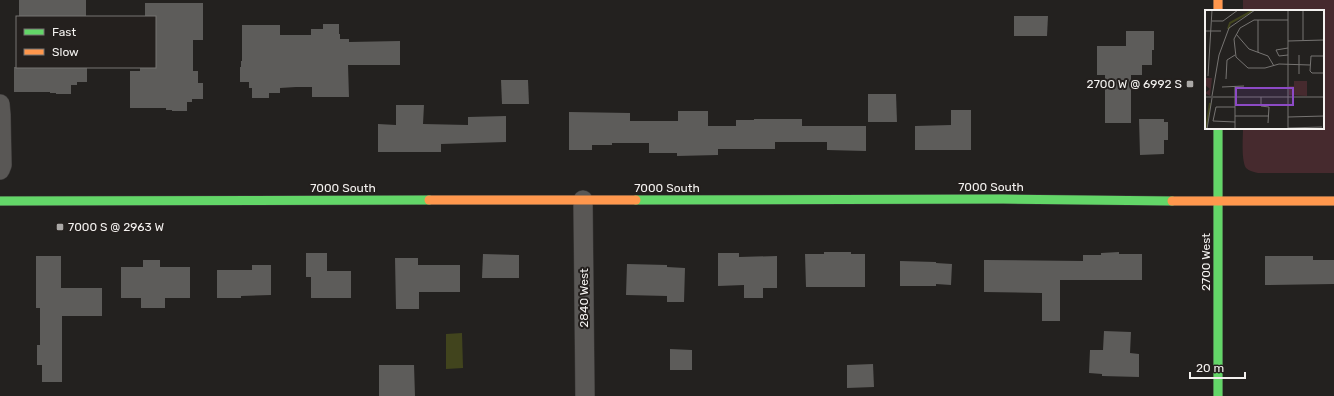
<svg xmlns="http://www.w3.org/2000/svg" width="1334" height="396" viewBox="0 0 1334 396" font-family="Rubik,sans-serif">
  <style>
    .green { fill: #462a2e }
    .water { fill: #41441d }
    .building { fill: #5d5c5a }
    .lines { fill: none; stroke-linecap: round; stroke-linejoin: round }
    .street-casing { stroke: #3e3c3b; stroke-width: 20 }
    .fast-casing { stroke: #3e3c3b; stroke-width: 10 }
    .slow-casing { stroke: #3e3c3b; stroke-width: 10 }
    .street { stroke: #595755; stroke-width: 19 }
    .fast { stroke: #63d668; stroke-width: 9 }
    .slow { stroke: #ff974d; stroke-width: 9 }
    .poi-dot { fill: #aaa8a6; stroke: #24201e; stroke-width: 1.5 }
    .labels { text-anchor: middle; stroke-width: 4; stroke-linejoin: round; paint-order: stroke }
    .poi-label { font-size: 12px; fill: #f3f1ef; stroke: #24201e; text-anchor: end }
    .street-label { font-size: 12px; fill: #f3f1ef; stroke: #24201e }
    .inset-river { fill: none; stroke: #41441d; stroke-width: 2 }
    .inset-road { fill: none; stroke: #767472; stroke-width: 1 }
    .view { fill: #8d4ac6; fill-opacity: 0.15; stroke: #8d4ac6; stroke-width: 2 }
    .inset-edge { fill: none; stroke: #f3f1ef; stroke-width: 2 }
  </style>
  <rect width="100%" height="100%" fill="#23211f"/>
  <!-- green -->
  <path class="green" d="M1243 0H1334V173H1258C1254 172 1249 171 1246 168 1241 160 1243 137 1243 128H1323V11H1243Z"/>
  <!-- water -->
  <path class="water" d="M462 333 463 368 446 369V334Z"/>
  <!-- building -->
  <g class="building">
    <rect x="19" y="0" width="67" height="17"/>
    <path d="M145 3H203V40H193V71H198V83H203V99H192V102H187V111H172V110H166V108H130V71H140V67H155V17H145Z"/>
    <path d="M1014 16H1048L1047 36H1014Z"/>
    <path d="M323 24H339V34H340V39H349V42L400 41V65H348L349 97H312V87H296L280 88V93H269V98H252V88H249V82H240V67H241V61H242V25H280V35H311V29H323Z"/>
    <path d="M1126 31H1154V50H1152V65H1142V75H1131V123H1105V75H1097V46H1126Z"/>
    <path d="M14 67H87V82H77V85H71V94H56V93H50V92H14Z"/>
    <path d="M501 80H528L529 104H502Z"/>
    <path d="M868 94H896L897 122H868Z"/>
    <path d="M396 105H424L423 124 468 125V117L506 116V142L441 144V152H378V124L396 125Z"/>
    <path d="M951 110H971V150H915V126L951 125Z"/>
    <path d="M678 111H708V126H736V120H754V119H802V126H866V151L827 150V142H775V149H718V155L677 156V153H649V143H612V145H592V150H569V112L630 113V121H678Z"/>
    <path d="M1139 119H1164V122H1168V140H1164V154L1140 155Z"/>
    <path d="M824 252H851V254H865V287H806L805 254H824Z"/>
    <path d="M1119 252V254H1142V280H1060V321H1042V293L984 292V260L1083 261V255H1101V253Z"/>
    <path d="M306 253H327V271H351V298H311V277H306Z"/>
    <path d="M718 253H739V257L777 256V288H763V298H744V285L718 286Z"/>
    <path d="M483 254 519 255V278H482Z"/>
    <path d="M36 256H61V288H102V316H62V382H42V365H37V345H40V308H36Z"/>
    <path d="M1265 256H1313V260H1334V284L1265 285Z"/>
    <path d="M395 258H418V265H460V292H419V309H396Z"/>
    <path d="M143 260H160V267H190V298H165V308H141V298H121V267H143Z"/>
    <path d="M900 261 936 262V263L952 264 951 285 936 284V286H900Z"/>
    <path d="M627 264 667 265V267L685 268 684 302H667V296L626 295Z"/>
    <path d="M252 265H271V295L241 296V298H217V270H252Z"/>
    <path d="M1104 331 1131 332 1130 353 1139 354V377L1102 376V374L1089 373 1090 350H1103Z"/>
    <path d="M670 349 692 350V370H670Z"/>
    <path d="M873 364 874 387 847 388V365Z"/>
    <path d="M379 365H414L415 396H379Z"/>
  </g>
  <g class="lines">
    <defs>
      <g id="street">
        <path d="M0 104 1 115 2 165 0 170"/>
        <path d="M583 200 585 396"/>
      </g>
      <g id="fast">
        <path d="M1218 128V396"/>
        <path d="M636 200 1003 199 1172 201"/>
        <path d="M0 201 429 200"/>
      </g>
      <g id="slow">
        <path d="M1218 0V11"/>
        <path d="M429 200H636"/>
        <path d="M1172 201H1334"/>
      </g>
    </defs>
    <!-- street casing -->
    <use href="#street" class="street-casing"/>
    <!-- fast casing -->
    <use href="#fast" class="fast-casing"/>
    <!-- slow casing -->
    <use href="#slow" class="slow-casing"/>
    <!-- street -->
    <use href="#street" class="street"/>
    <!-- fast -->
    <use href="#fast" class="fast"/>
    <!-- slow -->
    <use href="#slow" class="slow"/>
  </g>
  <!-- markers -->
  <g class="poi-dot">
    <rect x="1186" y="80" width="8" height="8" rx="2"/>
    <rect x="56" y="223" width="8" height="8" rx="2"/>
  </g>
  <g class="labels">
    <!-- poi labels -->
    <g class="poi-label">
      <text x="1182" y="88">2700 W @ 6992 S</text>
      <text x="68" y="231" text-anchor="start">7000 S @ 2963 W</text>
    </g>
    <!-- street labels -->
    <g class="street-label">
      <text x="991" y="191">7000 South</text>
      <text x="343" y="192">7000 South</text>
      <text x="667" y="192">7000 South</text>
      <text transform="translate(1206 262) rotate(-90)" y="4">2700 West</text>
      <text transform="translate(584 298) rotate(-90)" y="4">2840 West</text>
    </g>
  </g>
  <!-- overview -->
  <g transform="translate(1205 10)">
    <rect width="119" height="119" fill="#23211f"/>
    <path d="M0 68H7L5 86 0 83 5 79 0 75ZM89 71H102V86L84 85V76H89Z" fill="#462a2e"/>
    <path class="inset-river" d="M23 19 25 13 47 1M1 119 5 93"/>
    <path class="inset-road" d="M83 0V119M98 0V30M53 10V42M83 10H49L35 18 29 29 31 47 43 58H60L74 54 105 55M7 11H18L33 0M0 21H16M31 24 44 39 63 46 69 56M83 31 119 30M83 38 71 40 74 46 83 45M94 45V64M119 46H106L105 61 107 63H119M3 66 7 0M21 69 22 50 30 45M30 76V119M17 77 39 76M7 86 14 45 24 18 50 0M0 87H119M56 87V96L64 97 63 113M30 97H11L8 111 30 112M30 106H64M83 107 119 106M83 118 117 117M2 119 7 88"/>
    <path class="view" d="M31 78H88V95H31Z"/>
    <rect width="119" height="119" class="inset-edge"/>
  </g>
  <!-- legend -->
  <rect x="16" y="16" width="140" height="52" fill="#24201e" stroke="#777472"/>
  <rect x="24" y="29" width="20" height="6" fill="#63d668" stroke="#777472"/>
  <text x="52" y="36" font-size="12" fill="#f3f1ef">Fast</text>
  <rect x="24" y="49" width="20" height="6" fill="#ff974d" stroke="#777472"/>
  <text x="52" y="56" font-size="12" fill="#f3f1ef">Slow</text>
  <!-- scale -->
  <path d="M1190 372v6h55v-6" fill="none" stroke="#f3f1ef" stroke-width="2"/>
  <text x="1196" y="372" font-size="12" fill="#f3f1ef" stroke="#24201e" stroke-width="3" paint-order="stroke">20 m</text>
</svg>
